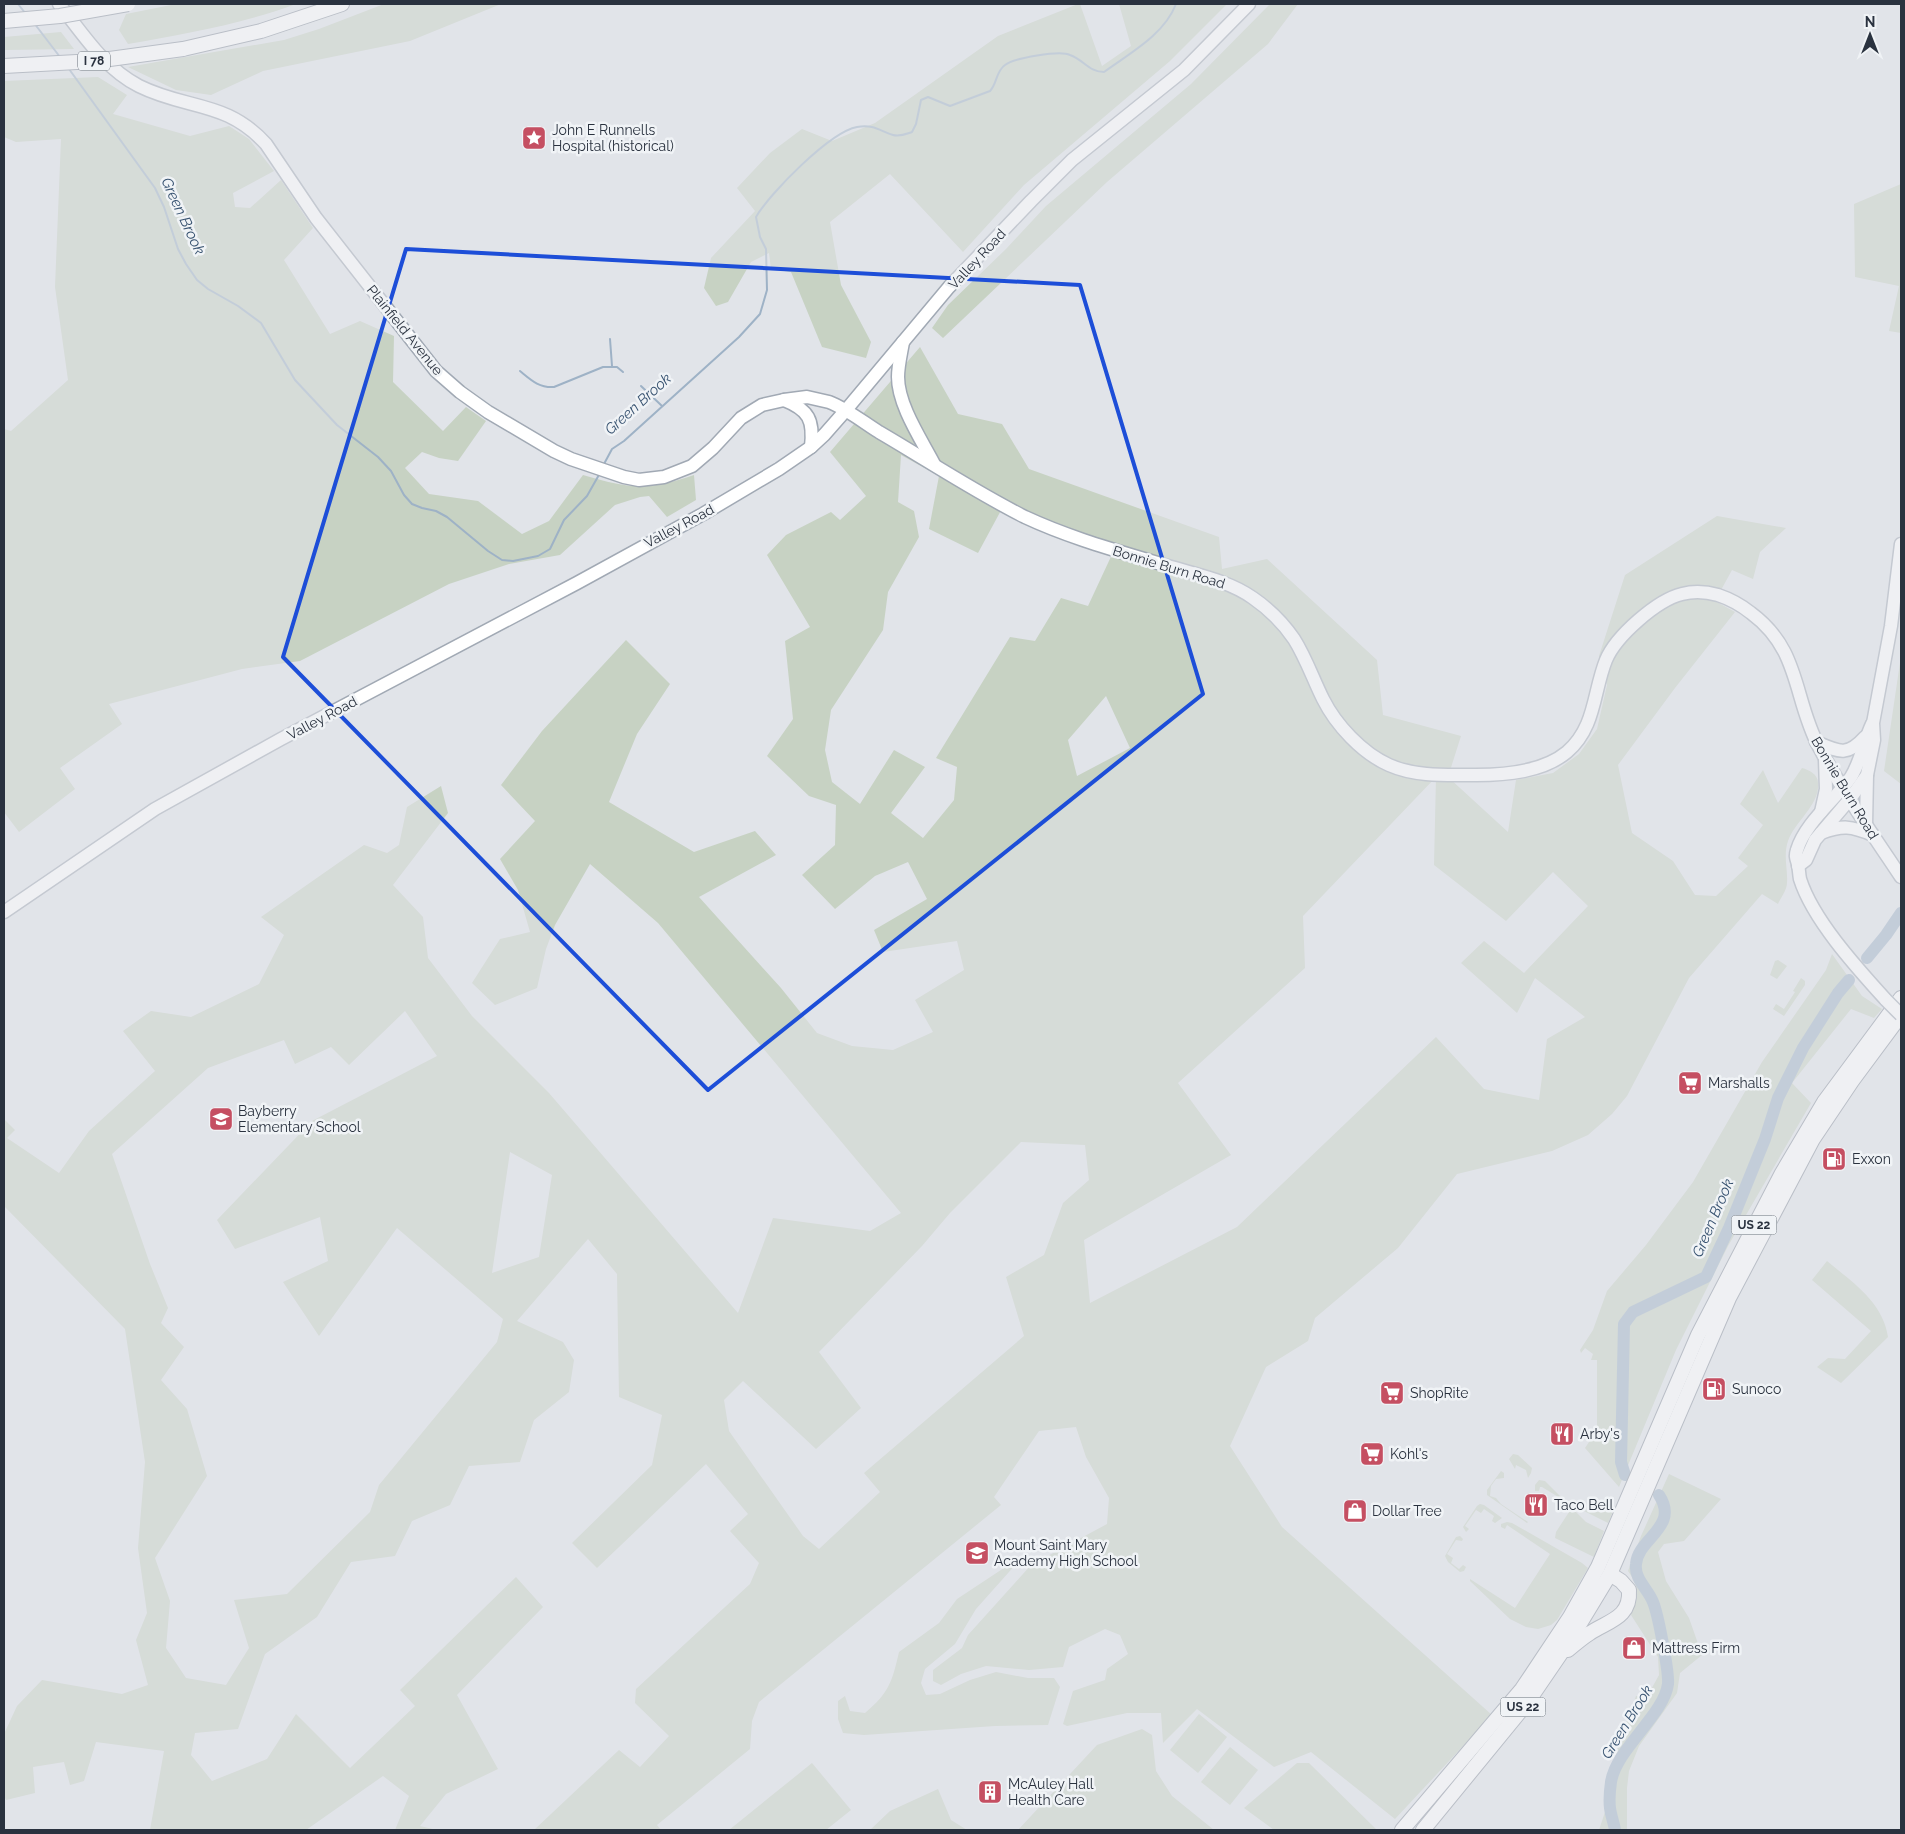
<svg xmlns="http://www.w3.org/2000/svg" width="1905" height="1834" viewBox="0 0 1905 1834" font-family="Raleway,sans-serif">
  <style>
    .green { fill: #c7d2c3; fill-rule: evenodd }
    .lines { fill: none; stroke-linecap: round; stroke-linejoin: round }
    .stream { stroke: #9eb2c6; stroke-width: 2 }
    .river { stroke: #9eb2c6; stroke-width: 12 }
    .major-casing { stroke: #a1a9b4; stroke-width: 15 }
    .highway-casing { stroke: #89929e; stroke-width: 16 }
    .major { stroke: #fff; stroke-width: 12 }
    .highway { stroke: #fff; stroke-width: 14 }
    .major-bridge-casing { stroke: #a1a9b4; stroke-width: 15; stroke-linecap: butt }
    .highway-bridge-casing { stroke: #89929e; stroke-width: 16; stroke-linecap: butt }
    .major-bridge { stroke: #fff; stroke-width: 12 }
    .highway-bridge { stroke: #fff; stroke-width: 14 }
    .marked { fill: none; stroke: #1d4ed8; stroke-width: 4; stroke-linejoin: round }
    .labels { text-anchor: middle; stroke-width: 5; stroke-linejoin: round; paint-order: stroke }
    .shield { fill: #f0f3f6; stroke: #656c76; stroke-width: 1 }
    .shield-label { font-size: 12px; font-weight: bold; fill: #2a323f }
    .poi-label { font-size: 14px; fill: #2a323f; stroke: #f0f3f6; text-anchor: start }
    .street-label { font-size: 14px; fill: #2a323f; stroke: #f0f3f6 }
    .water-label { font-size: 15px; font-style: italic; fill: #375270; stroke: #f0f3f6 }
  </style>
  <rect width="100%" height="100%" fill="#e1e4e9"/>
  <!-- green -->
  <g class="green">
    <path d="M176 4H296C242 24 185 34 128 44L119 30 126 14Z"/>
    <path d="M384 4H501L410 41 263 71 211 95 176 90 128 67 284 40 319 29Z"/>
    <path d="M1078 4H1080L1102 66 1131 46 1119 4H1227L1170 61 1024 185 963 252 890 174 830 222 841 285 871 342 866 358 822 347 791 272 771 269 769 253 751 262 728 302 716 306 704 288 711 258 755 211 737 188 770 153 802 129 832 141 875 123 998 36Z"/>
    <path d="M1270 4H1298L1268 44 1107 182 943 338 932 328 948 305 1006 249 1046 206 1191 84Z"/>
    <path d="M61 32 74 49 4 50V37Z"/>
    <path d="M98 77 127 95 113 114 190 136 229 126 249 139 274 171 233 193 235 207 250 208 281 180 313 228 284 260 330 334 360 321 394 336 393 382 443 431 466 407 486 421 458 461 439 458 422 452 405 468 429 494 478 501 522 534 549 521 583 475C630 489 647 491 694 475L696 500 667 517 649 496 640 497 615 505 560 555 509 564 449 584 300 661 242 669 109 704 122 724 60 768 75 789 19 832 4 812V429L11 431 68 380 55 287 61 139 16 142 4 137V81Z"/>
    <path d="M1901 184V333L1889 331 1899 286 1855 277 1854 204Z"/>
    <path d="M920 347 958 414 1002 424 1029 469 1219 537 1222 569 1267 559 1377 660 1383 715 1461 736 1448 777 1508 832 1516 780 1553 773 1579 754 1597 729 1607 685 1599 656 1625 575 1717 516 1786 528 1760 552 1753 579 1732 570 1715 601 1735 612 1675 688 1618 765 1632 833 1673 861 1695 895 1716 896 1748 866 1738 858 1763 825 1740 804 1763 770 1778 803 1802 768C1809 770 1818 774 1818 783 1820 805 1795 821 1788 841 1783 856 1788 869 1787 883 1787 890 1780 899 1778 904L1762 894 1689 978 1627 1096 1612 1114 1588 1135 1552 1151 1457 1174 1398 1248 1315 1318 1308 1341 1266 1367 1230 1446 1282 1527 1492 1715 1395 1819 1311 1752 1274 1767 1197 1709 1163 1743 1161 1713H1127L1067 1726 1063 1724 1073 1691 1105 1680 1107 1669 1128 1654 1120 1635 1105 1629 1069 1647 1063 1667 1029 1670 986 1666 961 1674 941 1685 933 1681V1670L962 1648 968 1635 1031 1565 1107 1524 1109 1498 1086 1457 1076 1427 1039 1431 994 1497 1001 1505 759 1702 752 1721 750 1749 657 1825 661 1830H534L619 1750 640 1767 669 1736 635 1703 636 1689 750 1584 759 1563 730 1531 748 1514 706 1464 597 1568 572 1543 652 1465 662 1415 619 1397 617 1274 588 1239 517 1321 563 1342 574 1360 569 1392 534 1420 520 1462 469 1466 450 1505 412 1521 395 1556 351 1562 317 1617 265 1654 238 1729 195 1733 191 1755 212 1781 267 1759 296 1714 350 1768 415 1706 400 1690 516 1577 543 1607 457 1695 498 1769 446 1794 420 1826 437 1830H395L409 1796 383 1776 306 1830H150L164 1751 96 1742 84 1781 70 1785 64 1762 33 1767 35 1793 6 1800 4 1796V1734L17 1706 42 1680 122 1694 148 1685 136 1640 147 1613 138 1548 145 1462 125 1329 4 1206V1119L15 1130 7 1138 59 1173 89 1131 155 1071 123 1031 151 1011 191 1017 259 984 284 935 261 917 364 845 387 853 399 845 407 807 441 786 448 813 393 885 423 917 428 958 472 1016 549 1093 738 1313 773 1218 870 1231 901 1213 658 923 590 864 555 925 546 949 537 988 495 1005 472 983 500 939 530 932 518 890 500 859 535 821 501 785 542 731 626 640 670 684 637 734 609 802 694 852 755 831 776 855 699 897 781 988 817 1033 852 1046 893 1050 933 1032 915 1000 964 970 957 941 883 952 874 930 927 899 908 862 875 876 835 909 802 875 835 845 836 805 809 796 767 756 793 719 785 641 810 627 767 555 786 535 831 512 840 520 866 496 830 452ZM901 455 939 476 929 529 978 553 1005 503 1115 548 1088 606 1061 598 1035 641 1010 637 936 758 957 767 954 800 923 838 891 813 925 767 894 750 860 804 832 782 825 750 831 710 883 630 888 592 919 537 914 511 898 502ZM1106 696 1130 748 1077 776 1068 740ZM1436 777 1434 865 1506 921 1553 872 1588 906 1524 973 1484 941 1461 963 1517 1013 1535 978 1585 1017 1547 1039 1539 1100 1484 1089 1436 1037 1237 1227 1090 1303 1084 1240 1231 1155 1178 1083 1305 968 1303 916ZM405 1011 437 1056 312 1121 217 1220 235 1249 320 1217 328 1261 283 1282 319 1336 397 1228 503 1319 497 1342 379 1485 370 1512 287 1594 234 1600 249 1648 226 1685 186 1678 166 1648 170 1601 155 1558 207 1476 187 1409 161 1380 184 1347 161 1323 168 1308 150 1264 112 1154 208 1068 284 1040 295 1064 331 1047 349 1065ZM1021 1142 1085 1145 1089 1180 1063 1203 1044 1255 1006 1277 1024 1336 864 1473 880 1492 819 1549 803 1536 729 1431 724 1400 743 1381 816 1449 861 1408 819 1352 922 1246 950 1213ZM510 1152 552 1175 539 1257 492 1273Z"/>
    <path d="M1901 656V784L1884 771Z"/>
    <path d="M1832 954 1862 996 1882 1009 1874 1018 1851 1009 1792 1083 1811 1103 1728 1246 1676 1350 1619 1487 1585 1448 1597 1430V1360H1591L1593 1354 1585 1348 1581 1353 1580 1350 1593 1330 1607 1291 1646 1245 1693 1182 1762 1062 1826 970Z"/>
    <path d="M1778 960 1787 966 1777 979 1770 975 1775 961Z"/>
    <path d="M1801 978 1805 981V985L1784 1016 1773 1009 1776 1004 1784 1009 1795 992 1793 991Z"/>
    <path d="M1827 1261C1852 1282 1883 1302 1888 1337L1841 1383 1817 1367 1828 1358 1845 1359 1871 1331 1812 1280Z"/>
    <path d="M1513 1454 1518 1455 1532 1468 1531 1473 1528 1478 1526 1470 1516 1465 1515 1469 1509 1459Z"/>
    <path d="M1501 1471 1504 1473V1478L1496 1479 1491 1486 1490 1496 1496 1498 1501 1504 1528 1522 1527 1523 1487 1495V1490Z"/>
    <path d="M1669 1474 1721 1499 1684 1541 1664 1544 1658 1552 1666 1581 1689 1618 1702 1655 1680 1673 1677 1693 1639 1746 1629 1771 1627 1788V1830H1599L1605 1812 1606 1791 1620 1740 1636 1696 1648 1695 1659 1675 1658 1657 1631 1615C1639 1595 1640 1588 1628 1571L1641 1536Z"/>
    <path d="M1539 1480 1545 1481 1586 1522 1604 1531 1594 1557 1555 1538 1556 1532 1571 1509H1563L1560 1505V1498L1542 1487H1540L1539 1491H1535V1485Z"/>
    <path d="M1480 1504 1484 1505 1502 1518 1495 1523 1492 1521 1494 1516 1484 1509 1481 1513 1476 1510 1465 1526 1469 1529 1466 1532 1463 1527 1477 1506Z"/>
    <path d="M1615 1507 1608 1523 1582 1510 1597 1512Z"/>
    <path d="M1507 1522 1512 1523 1582 1563 1588 1568 1557 1620 1551 1625 1538 1629 1526 1627 1510 1619 1470 1581V1579L1515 1608 1550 1554 1507 1525 1505 1529 1501 1527V1524Z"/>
    <path d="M1460 1536 1463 1539 1462 1541 1456 1540 1447 1554 1453 1558 1451 1563 1459 1569 1463 1565 1466 1567 1464 1571 1460 1572 1448 1562 1445 1556 1456 1537Z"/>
    <path d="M1017 1563 976 1609 955 1644 925 1669 921 1683 926 1695 940 1694 970 1680 996 1672 1028 1678H1054L1060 1687 1048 1725 995 1726 864 1735 843 1733 838 1719V1701L845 1696 850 1711 865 1713C889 1693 892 1682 899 1652L939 1623 957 1599 1010 1564Z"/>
    <path d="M1199 1714 1227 1737 1198 1773 1170 1750Z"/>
    <path d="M1142 1729 1152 1735 1156 1771 1172 1796 1214 1830H1018L1097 1745Z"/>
    <path d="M1230 1747 1258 1770 1230 1805 1201 1782Z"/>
    <path d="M812 1763 851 1810 826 1830H729Z"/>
    <path d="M1297 1763H1309L1377 1830H1274L1244 1808Z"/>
    <path d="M938 1789 951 1820 967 1830H870L890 1811Z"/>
  </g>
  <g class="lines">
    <!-- stream -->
    <g class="stream">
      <path d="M18 4 26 14"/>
      <path d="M34 23 60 57"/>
      <path d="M69 69 155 188 164 207 178 249 186 264 197 280 208 289 238 306 261 323 295 380 337 425 378 457 391 471 404 495 412 504 422 508 436 511 447 517 488 551 502 560 513 561 538 556 550 549 564 520 587 496 600 473"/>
      <path d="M610 339 612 366"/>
      <path d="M520 371C531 380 539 388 554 387L603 367H617L623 372"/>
      <path d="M641 386 662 406"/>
      <path d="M604 464 612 449 624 441 739 337 760 314 767 290 766 249 760 237 756 217C770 193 830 132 857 127 874 124 880 131 893 135 900 137 906 134 912 132L916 124 921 100 928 97 950 106 990 91C997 84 996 71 1005 65 1014 58 1060 50 1070 55 1084 60 1089 72 1104 72 1130 53 1164 35 1176 4"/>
    </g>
    <!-- river -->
    <g class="river">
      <path d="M1867 958 1886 935 1901 913"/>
      <path d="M1625 1475 1621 1462 1624 1324 1633 1312 1706 1277 1729 1228 1765 1139 1778 1098 1803 1048 1838 993 1849 980"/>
      <path d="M1615 1830C1614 1823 1611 1816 1610 1808 1609 1800 1610 1789 1611 1782 1616 1749 1664 1715 1668 1684 1669 1671 1658 1614 1653 1602 1648 1589 1634 1579 1636 1564 1638 1538 1680 1527 1659 1495"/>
    </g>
    <defs>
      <g id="major">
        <path d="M59 4C83 34 104 68 139 86 187 110 226 100 266 144L316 218 436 371 460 392 488 412 554 451 571 459 624 477 639 480 664 477 692 466 713 448 741 418 762 405 784 400 807 397 829 402C847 409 863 422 879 432 927 460 975 492 1025 517 1072 539 1122 552 1171 567 1198 575 1229 581 1253 598 1269 609 1283 623 1294 639 1306 658 1313 679 1323 699 1336 725 1362 753 1389 765 1416 777 1447 775 1476 775 1506 775 1543 772 1567 752 1596 727 1593 692 1606 660 1616 636 1657 600 1682 594 1694 591 1707 592 1718 595 1730 599 1741 605 1751 613 1801 650 1793 698 1819 747 1843 792 1873 835 1901 877"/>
        <path d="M903 342C901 354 898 366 898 377 898 405 921 439 934 464"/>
        <path d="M784 400C809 410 814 420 811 447"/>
        <path d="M1872 724C1864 741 1861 761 1851 777 1835 800 1805 823 1797 850 1795 856 1796 858 1798 864 1799 869 1799 874 1800 879 1813 920 1857 968 1886 1000"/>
        <path d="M1816 742C1839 752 1847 757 1865 737"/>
        <path d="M1821 812 1826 789 1825 760"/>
        <path d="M1866 825 1867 775"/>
        <path d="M1821 833C1843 825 1851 826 1873 835"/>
        <path d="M1798 866 1806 860 1815 840 1850 799 1867 775 1874 740 1873 723 1891 626 1901 544"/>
        <path d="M4 912 155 809 281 739 577 583 703 514 779 469 811 447 824 435 846 410 949 287 1031 201 1072 160 1184 70 1249 4"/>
      </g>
      <g id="highway">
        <path d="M183 49 261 31 342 4"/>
        <path d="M1568 1650C1575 1644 1582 1638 1590 1633 1608 1621 1631 1618 1629 1590L1621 1581 1610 1574"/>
        <path d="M1402 1830 1522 1689 1570 1617 1598 1567 1698 1335 1782 1173 1824 1102 1901 998"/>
        <path d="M1423 1830 1527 1703 1570 1640 1610 1574 1729 1298 1813 1139 1852 1081 1901 1015"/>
      </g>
    </defs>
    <!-- major casing -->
    <use href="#major" class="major-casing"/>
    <!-- highway casing -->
    <use href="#highway" class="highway-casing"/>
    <!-- major -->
    <use href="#major" class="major"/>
    <!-- highway -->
    <use href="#highway" class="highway"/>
    <defs>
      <path id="major-bridge" d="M1886 1000 1901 1015"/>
      <g id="highway-bridge">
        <path d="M4 21 60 16 128 4"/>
        <path d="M4 66 95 61 183 49"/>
      </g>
    </defs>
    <!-- major-bridge casing -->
    <use href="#major-bridge" class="major-bridge-casing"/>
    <!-- highway-bridge casing -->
    <use href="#highway-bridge" class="highway-bridge-casing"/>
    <!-- major-bridge -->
    <use href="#major-bridge" class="major-bridge"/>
    <!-- highway-bridge -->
    <use href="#highway-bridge" class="highway-bridge"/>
  </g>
  <!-- marked area -->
  <path d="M0 0H1905V1834H0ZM406 249 1080 285 1203 694 708 1090 283 657Z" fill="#e1e4e9" fill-opacity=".55" fill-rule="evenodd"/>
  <path class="marked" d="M406 249 1080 285 1203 694 708 1090 283 657Z"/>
  <!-- icons -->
  <defs>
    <symbol id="sight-square" viewBox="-11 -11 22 22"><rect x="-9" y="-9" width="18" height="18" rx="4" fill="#c54f62" stroke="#f0f3f6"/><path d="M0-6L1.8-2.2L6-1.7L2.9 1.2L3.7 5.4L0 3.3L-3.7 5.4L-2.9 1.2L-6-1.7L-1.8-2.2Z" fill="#fff"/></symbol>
    <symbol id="supermarket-square" viewBox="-11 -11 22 22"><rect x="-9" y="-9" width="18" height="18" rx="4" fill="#c54f62" stroke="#f0f3f6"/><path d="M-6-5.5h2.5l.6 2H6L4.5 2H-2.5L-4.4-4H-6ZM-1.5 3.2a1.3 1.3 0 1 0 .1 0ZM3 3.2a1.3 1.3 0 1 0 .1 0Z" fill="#fff"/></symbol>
    <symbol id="school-square" viewBox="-11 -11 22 22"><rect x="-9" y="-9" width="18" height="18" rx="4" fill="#c54f62" stroke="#f0f3f6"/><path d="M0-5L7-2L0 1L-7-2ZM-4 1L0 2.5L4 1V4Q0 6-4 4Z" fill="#fff"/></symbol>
    <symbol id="fuel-square" viewBox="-11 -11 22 22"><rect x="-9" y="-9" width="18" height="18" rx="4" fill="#c54f62" stroke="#f0f3f6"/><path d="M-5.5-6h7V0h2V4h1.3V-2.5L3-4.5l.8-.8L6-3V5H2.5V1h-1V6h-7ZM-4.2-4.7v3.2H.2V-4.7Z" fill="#fff"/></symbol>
    <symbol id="restaurant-square" viewBox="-11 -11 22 22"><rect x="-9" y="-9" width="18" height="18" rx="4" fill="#c54f62" stroke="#f0f3f6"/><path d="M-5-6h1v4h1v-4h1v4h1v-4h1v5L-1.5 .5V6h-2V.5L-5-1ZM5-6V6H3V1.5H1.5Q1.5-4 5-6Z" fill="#fff"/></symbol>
    <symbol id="shop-square" viewBox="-11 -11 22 22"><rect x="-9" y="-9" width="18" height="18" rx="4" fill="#c54f62" stroke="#f0f3f6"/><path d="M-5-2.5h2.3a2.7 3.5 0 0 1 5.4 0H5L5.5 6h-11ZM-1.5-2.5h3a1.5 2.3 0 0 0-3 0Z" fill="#fff"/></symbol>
    <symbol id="building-square" viewBox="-11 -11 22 22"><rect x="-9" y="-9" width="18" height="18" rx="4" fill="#c54f62" stroke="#f0f3f6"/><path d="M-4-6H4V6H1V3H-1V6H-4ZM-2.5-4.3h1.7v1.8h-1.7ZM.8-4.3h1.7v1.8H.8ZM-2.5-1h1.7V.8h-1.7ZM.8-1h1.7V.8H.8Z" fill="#fff"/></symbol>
  </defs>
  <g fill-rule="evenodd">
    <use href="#sight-square" x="520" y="124" width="28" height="28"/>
    <use href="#supermarket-square" x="1676" y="1069" width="28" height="28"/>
    <use href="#school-square" x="207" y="1105" width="28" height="28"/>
    <use href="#fuel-square" x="1820" y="1145" width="28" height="28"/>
    <use href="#fuel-square" x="1700" y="1375" width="28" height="28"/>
    <use href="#supermarket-square" x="1378" y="1379" width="28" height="28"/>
    <use href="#restaurant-square" x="1548" y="1420" width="28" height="28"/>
    <use href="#supermarket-square" x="1358" y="1440" width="28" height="28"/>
    <use href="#restaurant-square" x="1522" y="1491" width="28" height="28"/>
    <use href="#shop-square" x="1341" y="1497" width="28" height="28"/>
    <use href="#school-square" x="963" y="1539" width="28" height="28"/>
    <use href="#shop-square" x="1620" y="1634" width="28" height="28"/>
    <use href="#building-square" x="976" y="1778" width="28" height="28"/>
  </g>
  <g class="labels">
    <!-- shield labels -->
    <g class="shield">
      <rect x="78" y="51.5" width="32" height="19" rx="4"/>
      <rect x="1731.5" y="1215.5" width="45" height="19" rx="4"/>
      <rect x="1500.5" y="1697.5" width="45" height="19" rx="4"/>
    </g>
    <g class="shield-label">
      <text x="94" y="65">I 78</text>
      <text x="1754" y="1229">US 22</text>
      <text x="1523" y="1711">US 22</text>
    </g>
    <!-- poi labels -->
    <g class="poi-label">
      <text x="552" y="135">John E Runnells<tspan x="552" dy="16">Hospital (historical)</tspan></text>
      <text x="1708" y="1088">Marshalls</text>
      <text x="238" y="1116">Bayberry<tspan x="238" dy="16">Elementary School</tspan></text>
      <text x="1852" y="1164">Exxon</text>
      <text x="1732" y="1394">Sunoco</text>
      <text x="1410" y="1398">ShopRite</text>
      <text x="1580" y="1439">Arby's</text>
      <text x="1390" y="1459">Kohl's</text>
      <text x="1554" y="1510">Taco Bell</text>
      <text x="1372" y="1516">Dollar Tree</text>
      <text x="994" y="1550">Mount Saint Mary<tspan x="994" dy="16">Academy High School</tspan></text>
      <text x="1652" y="1653">Mattress Firm</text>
      <text x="1008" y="1789">McAuley Hall<tspan x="1008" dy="16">Health Care</tspan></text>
    </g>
    <!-- street labels -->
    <g class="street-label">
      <text transform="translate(977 259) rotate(-47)" y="5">Valley Road</text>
      <text transform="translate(405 330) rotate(51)" y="5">Plainfield Avenue</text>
      <text transform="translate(679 526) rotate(-28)" y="5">Valley Road</text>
      <text transform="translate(1169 567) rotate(17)" y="5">Bonnie Burn Road</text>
      <text transform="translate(322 718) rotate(-28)" y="5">Valley Road</text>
      <text transform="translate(1845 788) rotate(59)" y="5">Bonnie Burn Road</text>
    </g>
    <!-- water labels -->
    <g class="water-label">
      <text transform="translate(183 216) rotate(65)" y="5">Green Brook</text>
      <text transform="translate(638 404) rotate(-42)" y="5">Green Brook</text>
      <text transform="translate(1713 1218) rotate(-67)" y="5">Green Brook</text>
      <text transform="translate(1627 1722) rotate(-58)" y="5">Green Brook</text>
    </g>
  </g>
  <!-- border -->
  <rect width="1905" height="1834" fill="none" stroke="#2a323f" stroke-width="10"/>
  <!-- north arrow -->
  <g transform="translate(1870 35)" stroke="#f0f3f6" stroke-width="4" paint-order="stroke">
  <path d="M0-4L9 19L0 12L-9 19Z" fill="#2a323f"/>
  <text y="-8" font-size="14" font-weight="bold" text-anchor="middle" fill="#2a323f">N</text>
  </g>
</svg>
